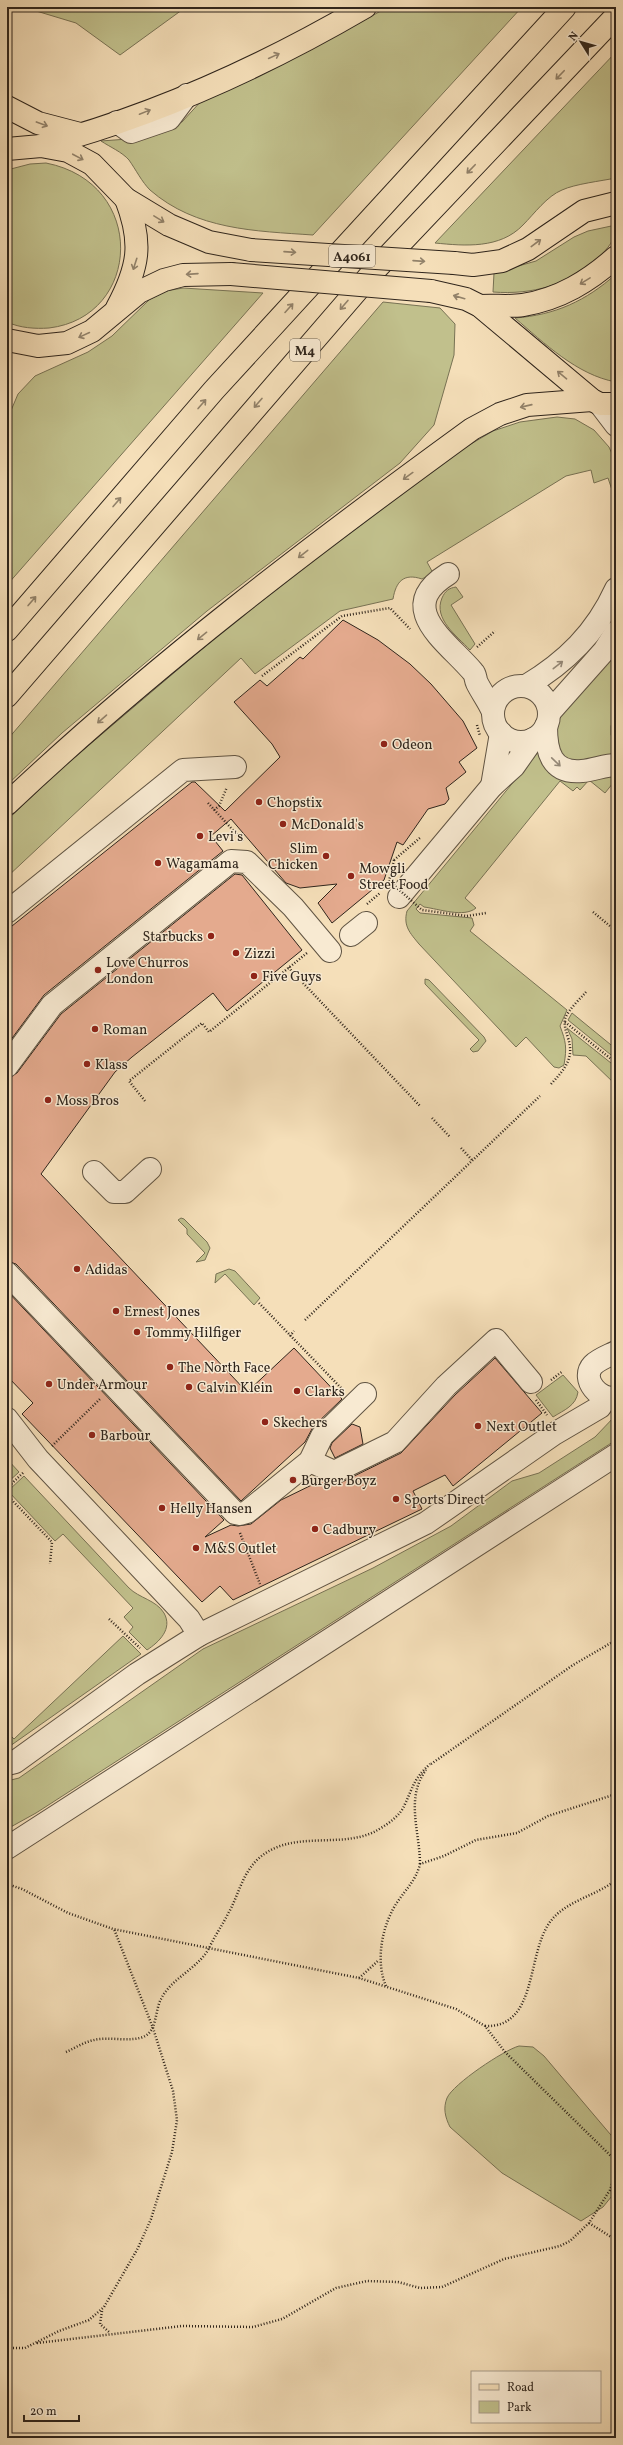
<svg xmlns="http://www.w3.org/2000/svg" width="623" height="2445" viewBox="0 0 623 2445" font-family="Vollkorn,serif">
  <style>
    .green { fill: #c1c08c; stroke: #787254 }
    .building { fill: #e4aa8e; stroke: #2f251c }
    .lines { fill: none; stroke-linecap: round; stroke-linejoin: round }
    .minor-casing { stroke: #605443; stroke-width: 24 }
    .major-casing { stroke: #2f251c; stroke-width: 24 }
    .highway-casing { stroke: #2f251c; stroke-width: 24 }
    .path { stroke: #2f251c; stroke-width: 2.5; stroke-dasharray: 1 2; stroke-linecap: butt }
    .minor { stroke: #f8ead2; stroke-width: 22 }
    .major { stroke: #f5dfb9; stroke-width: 22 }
    .highway { stroke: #f5dfb9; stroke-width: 22 }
    .major-bridge-casing { stroke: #2f251c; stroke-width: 24; stroke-linecap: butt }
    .path-bridge { stroke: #2f251c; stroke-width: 2.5; stroke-dasharray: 1 2; stroke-linecap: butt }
    .major-bridge { stroke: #f5dfb9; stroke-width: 22 }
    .oneway { stroke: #92826a }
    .oneway2 { stroke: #948877 }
    .poi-dot { fill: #8f2418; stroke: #f8ead2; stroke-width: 1.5 }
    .labels { text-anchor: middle; stroke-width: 3; stroke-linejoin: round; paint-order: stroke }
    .shield { fill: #f8ead2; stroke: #6b6053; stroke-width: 1 }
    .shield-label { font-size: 13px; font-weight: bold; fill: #2f251c }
    .poi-label { font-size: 14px; fill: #2f251c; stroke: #f8ead2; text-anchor: start }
  </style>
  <rect width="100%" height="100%" fill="#f5dfb9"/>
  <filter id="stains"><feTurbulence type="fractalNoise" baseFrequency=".005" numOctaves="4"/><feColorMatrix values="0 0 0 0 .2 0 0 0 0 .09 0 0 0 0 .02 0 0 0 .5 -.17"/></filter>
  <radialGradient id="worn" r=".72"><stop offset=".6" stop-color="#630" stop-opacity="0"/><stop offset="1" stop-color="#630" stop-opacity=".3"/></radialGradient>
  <!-- green -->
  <g class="green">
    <path d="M23 7H186L120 55 76 23Z"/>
    <path d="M388 7H522L313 235C255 231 196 230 150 190 142 182 136 170 129 160 122 152 110 147 101 141L128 139 182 122 203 99 359 23Z"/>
    <path d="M616 52V178C601 181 575 184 562 190 547 196 534 214 523 225 500 249 465 246 435 243Z"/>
    <path d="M46 163C148 183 142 317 49 328 35 329 20 328 7 322V170L30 164Z"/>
    <path d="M616 225C616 240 608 248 598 258 568 285 533 295 493 292L494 273 536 261 574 237 588 231Z"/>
    <path d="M616 274V382C577 375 544 343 515 318 555 315 586 301 616 274Z"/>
    <path d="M183 288 263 293 7 585V420L18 394 35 376 88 352 112 336 150 299 166 291Z"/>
    <path d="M383 302 440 308 455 324 454 355 434 425 400 463 207 611 62 733 7 785V740Z"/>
    <path d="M557 417 575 419 594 430 609 447 616 463V502L608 478 594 483 591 470 566 476 427 562 433 573 422 579C404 573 396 581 393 599L340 611 255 674 241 658 7 877V820L62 768 255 604 459 451 493 431 520 422Z"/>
    <path d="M456 587 463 597 451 605 475 644 470 650C457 636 433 619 442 598 445 591 449 588 456 587Z"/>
    <path d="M616 650V714L611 726V735L616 742V757L580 764 560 756 554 735 561 714Z"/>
    <path d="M539 751C557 794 579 782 616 772V785L613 783 605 793 589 780 580 790 577 787 573 791 560 781 465 898 476 908C464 918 439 909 424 907L420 904 416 909 420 913 472 918 474 925 470 931 567 1010 560 1026C566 1042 567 1047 564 1065L559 1068 554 1067 526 1037 516 1047 419 944C410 933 403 926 407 911Z"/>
    <path d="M425 979 429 980 484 1037 486 1041 478 1051 473 1052 470 1049 479 1040 425 984Z"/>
    <path d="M572 1013 616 1049V1059L568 1020Z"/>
    <path d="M567 1028 616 1067V1085L586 1056 573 1055 572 1039Z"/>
    <path d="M181 1218 184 1219 207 1242 210 1248 205 1260 196 1262 205 1253 187 1234V1229L178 1220Z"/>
    <path d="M229 1269 235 1271 260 1298 254 1305 225 1274 215 1283 216 1274Z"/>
    <path d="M563 1375 578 1392C576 1406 564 1410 553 1417L536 1395Z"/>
    <path d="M616 1415V1440L36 1813 7 1829V1781L19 1778 203 1649 373 1568 451 1526 512 1481 539 1473 595 1437Z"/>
    <path d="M7 1459 19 1472 7 1483Z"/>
    <path d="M24 1476C59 1513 94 1551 129 1588 139 1598 156 1600 164 1613 173 1629 159 1642 147 1650L129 1632 133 1627 124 1617 133 1608 63 1534 55 1541 8 1491Z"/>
    <path d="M123 1636 141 1654 10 1746 7 1744V1732L14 1739Z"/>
    <path d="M519 2046 533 2047 544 2056 616 2141V2191L603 2207 581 2221 502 2173 450 2127C445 2117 443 2108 447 2098 453 2084 504 2050 519 2046Z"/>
  </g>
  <!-- building -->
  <g class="building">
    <path d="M343 620 378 640 410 664 431 684 463 721 477 748 459 762 466 772 446 788 449 799 445 804 428 809 403 845 397 842 384 880 332 923 318 903 337 884 300 888 286 883 231 819 211 836 223 851 44 995 7 1045V930L192 782H195L225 811 280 757 272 744 234 702 260 680 267 686 300 657 303 659Z"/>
    <path d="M235 874 242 875 302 950 227 1011 213 993 132 1057 115 1072 41 1174 247 1392 294 1348 342 1399 313 1427 305 1442 241 1501 16 1264 7 1261V1078L17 1073 61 1014Z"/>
    <path d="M7 1291 224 1520 205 1537 231 1525 238 1526 251 1524 281 1500 322 1480 334 1484 340 1483 401 1453 455 1395 495 1358 542 1413 453 1486 445 1475 413 1491 422 1509 233 1600 220 1586 202 1602 22 1414 33 1403 7 1376Z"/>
    <path d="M352 1424 360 1427 363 1444 335 1458 330 1448 332 1443Z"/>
  </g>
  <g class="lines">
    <defs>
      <g id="minor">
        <path d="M117 122 131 132 169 119 187 95"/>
        <path d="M600 404 616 425"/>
        <path d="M448 574C393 608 448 642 473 672 476 675 475 679 477 683 482 693 489 702 493 712"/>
        <path d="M526 686C566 662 596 633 616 589"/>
        <circle cx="521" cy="714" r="28"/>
        <path d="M549 713 604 651 616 632"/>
        <path d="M546 726C546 751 551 774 582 771 594 770 605 765 616 765"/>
        <path d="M492 786 501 733"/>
        <path d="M399 897 492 786 514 766 533 739"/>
        <path d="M7 912 183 770 235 767"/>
        <path d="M351 935 366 923"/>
        <path d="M7 1066 52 1005 231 861 247 862 293 907 330 951"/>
        <path d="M94 1172 114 1192H125L150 1169"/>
        <path d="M7 1273 235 1513 240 1514 247 1512 310 1461 322 1436 365 1394"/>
        <path d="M616 1352C608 1356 599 1359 593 1365 580 1379 600 1402 616 1397"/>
        <path d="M7 1419 38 1459 189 1619 199 1635"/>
        <path d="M310 1461 334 1472 395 1442 446 1386 496 1340 531 1382"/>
        <path d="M7 1764 15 1762 137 1674 199 1635 426 1523 554 1434 600 1407 606 1398"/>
        <path d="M7 1848 616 1455"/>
      </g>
      <g id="major">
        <path d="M7 149 41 146 68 151 92 164 126 199 169 225 209 242 251 250"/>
        <path d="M454 263 473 265 502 261 528 249 584 211 616 203"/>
        <path d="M431 291 466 299 480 306 592 400 600 404H616"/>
        <path d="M480 306C494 305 509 307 523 305 560 299 589 281 616 257"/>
        <path d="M117 308C139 267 143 243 126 199"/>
        <path d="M7 340 38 346 67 343 92 331 139 292 164 280 183 275 231 274"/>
      </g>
      <g id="highway">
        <path d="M7 107 38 123 80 134"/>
        <path d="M41 146C154 116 264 66 365 7"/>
        <path d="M7 630 214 390 565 7"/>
        <path d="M7 696 373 272 616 16"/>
        <path d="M7 804C152 667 311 546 472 429L500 414 527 405 592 400"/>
      </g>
    </defs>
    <!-- minor casing -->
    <use href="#minor" class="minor-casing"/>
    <!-- major casing -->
    <use href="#major" class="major-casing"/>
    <!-- highway casing -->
    <use href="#highway" class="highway-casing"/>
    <!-- path -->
    <g class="path">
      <path d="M477 647 495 631"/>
      <path d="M262 676 342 616 390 608 410 629"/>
      <path d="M477 725 480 736"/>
      <path d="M208 803 243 841"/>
      <path d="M214 810 219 806 227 787"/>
      <path d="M394 860 421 837"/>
      <path d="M367 904 380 893"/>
      <path d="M593 912 616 931"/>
      <path d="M467 916 486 913"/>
      <path d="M289 967 292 972"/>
      <path d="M303 983 420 1106"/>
      <path d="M565 1022 616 1063"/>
      <path d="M551 1084C564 1070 575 1058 568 1038 566 1031 564 1026 565 1019 568 1010 579 1000 586 992"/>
      <path d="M145 1101 129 1081 202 1023 209 1032 307 953"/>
      <path d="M432 1118 450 1137"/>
      <path d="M461 1148 473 1161"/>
      <path d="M259 1303 342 1389"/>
      <path d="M305 1320 540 1096"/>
      <path d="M290 1336 294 1331"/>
      <path d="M551 1380 563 1371"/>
      <path d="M536 1400 547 1415"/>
      <path d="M52 1446 100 1399"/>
      <path d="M7 1488 24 1472"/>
      <path d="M7 1495 52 1542 50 1564"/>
      <path d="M240 1533 260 1584"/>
      <path d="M109 1619 140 1648"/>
      <path d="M431 1764 573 1665 616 1640"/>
      <path d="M420 1864C420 1832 405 1798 426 1770"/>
      <path d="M7 1884 22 1889 68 1913 113 1929 359 1978 456 2009 485 2026 505 2052 616 2161"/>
      <path d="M359 1978 379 1960"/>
      <path d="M386 1986C375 1961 382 1924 398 1901 407 1888 416 1880 420 1864L444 1856 476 1840 517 1833 548 1816 616 1794"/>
      <path d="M485 2026C538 2028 526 1955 550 1922 565 1901 596 1896 616 1880"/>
      <path d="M66 2052C75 2048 84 2042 94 2040 109 2036 132 2043 145 2036 157 2030 155 2010 161 1999 172 1977 200 1968 210 1946 216 1934 223 1924 229 1912 239 1894 242 1874 258 1859 291 1829 338 1849 374 1832 385 1826 400 1817 405 1804 414 1785 413 1780 430 1764"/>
      <path d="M589 2223 616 2240"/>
      <path d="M102 2311 100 2324 109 2332"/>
      <path d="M37 2343 182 2326 253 2327 282 2319 336 2288 367 2281 398 2282 420 2288 442 2287 504 2259 560 2246 570 2241 589 2223 610 2190 616 2172"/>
      <path d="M7 2348H25L59 2331 89 2320 104 2307 138 2248 151 2219 172 2152 177 2120 173 2091 153 2028 114 1929"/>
    </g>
    <!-- minor -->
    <use href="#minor" class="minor"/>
    <!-- major -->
    <use href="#major" class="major"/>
    <!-- highway -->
    <use href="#highway" class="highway"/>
    <defs>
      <g id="major-bridge">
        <path d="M251 250 454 263"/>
        <path d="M231 274 431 291"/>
      </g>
    </defs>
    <!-- major-bridge casing -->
    <use href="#major-bridge" class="major-bridge-casing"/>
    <!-- path-bridge -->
    <path class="path-bridge" d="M394 860 389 881 422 910 467 916"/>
    <!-- major-bridge -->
    <use href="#major-bridge" class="major-bridge"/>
  </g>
  <!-- one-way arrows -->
  <defs><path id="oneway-shaft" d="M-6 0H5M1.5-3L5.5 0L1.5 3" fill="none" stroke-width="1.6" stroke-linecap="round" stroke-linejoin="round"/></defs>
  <g class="oneway">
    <use href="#oneway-shaft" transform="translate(274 56) rotate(-25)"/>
    <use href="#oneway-shaft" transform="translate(560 75) rotate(134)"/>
    <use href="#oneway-shaft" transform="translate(145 112) rotate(-22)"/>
    <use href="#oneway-shaft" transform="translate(42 124) rotate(20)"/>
    <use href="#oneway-shaft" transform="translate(78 157) rotate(28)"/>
    <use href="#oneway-shaft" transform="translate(471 169) rotate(134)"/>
    <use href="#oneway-shaft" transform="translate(159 219) rotate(31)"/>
    <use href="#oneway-shaft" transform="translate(536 243) rotate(-37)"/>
    <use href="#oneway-shaft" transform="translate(290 252) rotate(4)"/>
    <use href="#oneway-shaft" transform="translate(419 261) rotate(4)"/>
    <use href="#oneway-shaft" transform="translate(135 264) rotate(108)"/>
    <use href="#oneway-shaft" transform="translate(192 274) rotate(176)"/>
    <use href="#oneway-shaft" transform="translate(585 281) rotate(148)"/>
    <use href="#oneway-shaft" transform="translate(459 297) rotate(-164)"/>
    <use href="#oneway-shaft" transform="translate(344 305) rotate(131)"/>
    <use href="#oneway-shaft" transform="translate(289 308) rotate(-48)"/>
    <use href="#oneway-shaft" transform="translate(84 335) rotate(155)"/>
    <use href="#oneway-shaft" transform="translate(562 375) rotate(-140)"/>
    <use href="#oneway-shaft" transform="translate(258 403) rotate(131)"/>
    <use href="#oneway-shaft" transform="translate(202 404) rotate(-49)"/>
    <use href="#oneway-shaft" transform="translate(526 406) rotate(167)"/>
    <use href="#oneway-shaft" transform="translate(408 476) rotate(144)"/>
    <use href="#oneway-shaft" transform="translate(117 502) rotate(-49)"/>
    <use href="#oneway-shaft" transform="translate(303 554) rotate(142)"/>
    <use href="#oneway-shaft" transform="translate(32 601) rotate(-49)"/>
    <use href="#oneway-shaft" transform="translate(202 636) rotate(141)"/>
    <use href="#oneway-shaft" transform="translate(102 719) rotate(139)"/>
  </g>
  <g class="oneway2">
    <use href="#oneway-shaft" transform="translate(558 665) rotate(-38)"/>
    <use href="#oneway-shaft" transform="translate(556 762) rotate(44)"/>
  </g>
  <!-- markers -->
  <g class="poi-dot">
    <circle cx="384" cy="744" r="4"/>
    <circle cx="259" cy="802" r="4"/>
    <circle cx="283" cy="824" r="4"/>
    <circle cx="200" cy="836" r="4"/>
    <circle cx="326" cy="856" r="4"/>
    <circle cx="158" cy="863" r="4"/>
    <circle cx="351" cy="876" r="4"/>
    <circle cx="211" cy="936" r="4"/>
    <circle cx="236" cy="953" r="4"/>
    <circle cx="98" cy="970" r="4"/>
    <circle cx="254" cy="976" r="4"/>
    <circle cx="95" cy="1029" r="4"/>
    <circle cx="87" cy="1064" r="4"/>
    <circle cx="48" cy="1100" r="4"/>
    <circle cx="77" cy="1269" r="4"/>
    <circle cx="116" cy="1311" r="4"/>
    <circle cx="137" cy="1332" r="4"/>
    <circle cx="170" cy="1367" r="4"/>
    <circle cx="49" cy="1384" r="4"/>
    <circle cx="189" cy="1387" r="4"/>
    <circle cx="297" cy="1391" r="4"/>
    <circle cx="265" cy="1422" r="4"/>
    <circle cx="478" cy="1426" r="4"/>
    <circle cx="92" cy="1435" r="4"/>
    <circle cx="293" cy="1480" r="4"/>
    <circle cx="396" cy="1499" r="4"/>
    <circle cx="162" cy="1508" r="4"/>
    <circle cx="315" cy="1529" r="4"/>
    <circle cx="196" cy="1548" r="4"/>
  </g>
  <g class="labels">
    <!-- shield labels -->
    <g class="shield">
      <rect x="329" y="245" width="46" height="22" rx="3"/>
      <rect x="290" y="339" width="30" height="22" rx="3"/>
    </g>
    <g class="shield-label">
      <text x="352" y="261">A4061</text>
      <text x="305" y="355">M4</text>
    </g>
    <!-- poi labels -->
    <g class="poi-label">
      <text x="392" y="749">Odeon</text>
      <text x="267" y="807">Chopstix</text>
      <text x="291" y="829">McDonald's</text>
      <text x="208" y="841">Levi's</text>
      <text x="318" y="853" text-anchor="end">Slim<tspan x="318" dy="16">Chicken</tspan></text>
      <text x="166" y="868">Wagamama</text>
      <text x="359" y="873">Mowgli<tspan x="359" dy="16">Street Food</tspan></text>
      <text x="203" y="941" text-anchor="end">Starbucks</text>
      <text x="244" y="958">Zizzi</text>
      <text x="106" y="967">Love Churros<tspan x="106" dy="16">London</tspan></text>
      <text x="262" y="981">Five Guys</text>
      <text x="103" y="1034">Roman</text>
      <text x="95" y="1069">Klass</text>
      <text x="56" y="1105">Moss Bros</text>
      <text x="85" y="1274">Adidas</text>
      <text x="124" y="1316">Ernest Jones</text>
      <text x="145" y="1337">Tommy Hilfiger</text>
      <text x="178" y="1372">The North Face</text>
      <text x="57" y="1389">Under Armour</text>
      <text x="197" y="1392">Calvin Klein</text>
      <text x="305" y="1396">Clarks</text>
      <text x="273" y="1427">Skechers</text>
      <text x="486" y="1431">Next Outlet</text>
      <text x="100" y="1440">Barbour</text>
      <text x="301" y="1485">Burger Boyz</text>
      <text x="404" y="1504">Sports Direct</text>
      <text x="170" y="1513">Helly Hansen</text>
      <text x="323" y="1534">Cadbury</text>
      <text x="204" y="1553">M&amp;S Outlet</text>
    </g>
  </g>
  <!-- margin -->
  <rect width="623" height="2445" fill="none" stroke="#f5dfb9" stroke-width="24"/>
  <rect x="8" y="8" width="607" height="2429" fill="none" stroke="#2f251c" stroke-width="2"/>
  <rect x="12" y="12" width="599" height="2421" fill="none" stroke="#2f251c"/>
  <!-- legend -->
  <rect x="471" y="2371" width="130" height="52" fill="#f8ead2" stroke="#a89b89"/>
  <rect x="479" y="2384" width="20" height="6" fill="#f5dfb9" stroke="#a89b89"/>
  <text x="507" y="2391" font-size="12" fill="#2f251c">Road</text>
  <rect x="479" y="2401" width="20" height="12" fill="#c1c08c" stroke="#a89b89"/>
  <text x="507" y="2411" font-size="12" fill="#2f251c">Park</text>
  <!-- north arrow -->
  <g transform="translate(581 42) rotate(307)" stroke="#f8ead2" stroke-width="3" paint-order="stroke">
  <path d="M0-3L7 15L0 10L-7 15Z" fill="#2f251c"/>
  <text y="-6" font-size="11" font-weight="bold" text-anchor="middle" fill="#2f251c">N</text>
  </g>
  <!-- scale -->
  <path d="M24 2415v6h55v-6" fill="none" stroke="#2f251c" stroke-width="2"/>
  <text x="30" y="2415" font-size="12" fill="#2f251c" stroke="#f8ead2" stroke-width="3" paint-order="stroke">20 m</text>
  <rect width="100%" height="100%" filter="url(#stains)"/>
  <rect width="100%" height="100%" fill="url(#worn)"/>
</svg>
